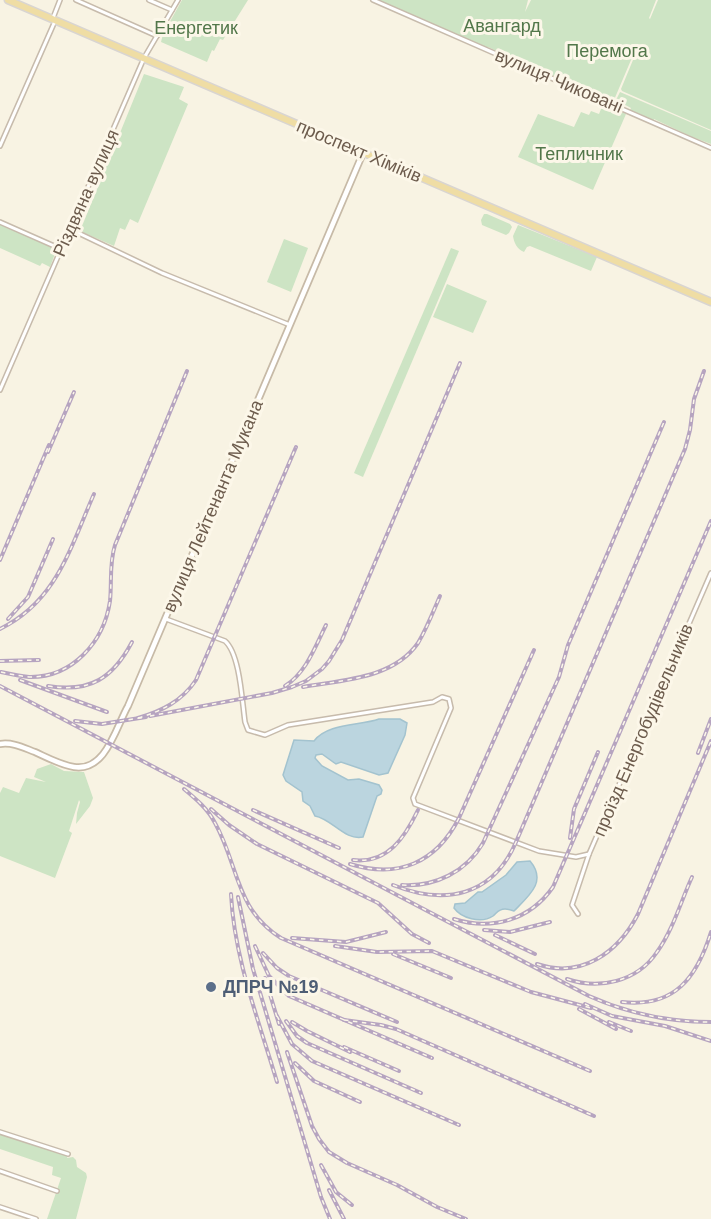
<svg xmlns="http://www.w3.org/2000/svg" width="711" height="1219" viewBox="0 0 711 1219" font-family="Arial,sans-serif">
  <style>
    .green { fill: #cde4c4 }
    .water { fill: #bbd5df; stroke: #a3c3cf; stroke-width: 1.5 }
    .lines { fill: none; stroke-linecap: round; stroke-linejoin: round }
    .street-casing { stroke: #c7bbac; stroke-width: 6 }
    .secondary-casing { stroke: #c7baa7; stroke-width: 8 }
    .primary-casing { stroke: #d9d5d1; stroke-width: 9 }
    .street { stroke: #fff; stroke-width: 3 }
    .secondary { stroke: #fff; stroke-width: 4.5 }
    .primary { stroke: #efdda4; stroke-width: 6 }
    .rail-casing { stroke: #b6a4c0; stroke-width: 4 }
    .rail { stroke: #fcf7e9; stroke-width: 1.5; stroke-dasharray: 4.5; stroke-linecap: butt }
    .service-dot { fill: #5c6f8a; stroke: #fcf7e9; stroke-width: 2 }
    .labels { text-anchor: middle; stroke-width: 6; stroke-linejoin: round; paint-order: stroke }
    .park-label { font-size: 18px; fill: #52774a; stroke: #fcf7e9 }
    .street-label { font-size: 18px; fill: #6d5c4d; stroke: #fcf7e9 }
    .service-label { font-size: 18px; font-weight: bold; fill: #4e5e75; stroke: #fcf7e9; text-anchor: start }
  </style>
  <rect width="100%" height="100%" fill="#f8f3e3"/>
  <!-- green -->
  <g class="green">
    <path d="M182 0H248L223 40 220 39 214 51 212 50 207 62 161 42 163 34Z"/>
    <path d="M376 0H528L525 12 531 0H656L649 18 650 19 658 0H711V130L622 91 621 89 633 60H631L614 100 606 99 566 80 563 81 488 47 486 49Z"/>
    <path d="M144 74 184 87 179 99 188 104 138 223 130 219 125 230 120 228 114 246 80 231Z"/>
    <path d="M620 92 711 131V144L692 137 654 119 653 121 630 110 631 108 616 100Z"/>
    <path d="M603 104 626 114 593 190 518 157 538 114 574 127 581 112 589 115 591 111 599 114Z"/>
    <path d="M484 214H487L510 224 512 227 509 233 506 235 482 225 481 220Z"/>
    <path d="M0 224 54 247 56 251 50 267 42 263 40 266 0 248Z"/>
    <path d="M518 225 597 257 591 271 530 246 527 247 524 252C517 249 514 243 513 236Z"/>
    <path d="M284 239 308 248 291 292 267 282Z"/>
    <path d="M451 248 459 251 363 477 354 473Z"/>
    <path d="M447 284 487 301 473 333 433 317Z"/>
    <path d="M51 764 64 771 84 772 93 798 90 806 76 824 77 813 80 802 79 800 69 831 72 833 55 878 0 856V793L3 787 19 793 26 778 46 782 34 777 37 769Z"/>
    <path d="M0 1132 68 1154 67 1158 73 1157 76 1160 77 1167 86 1173 87 1177 76 1219H47L61 1178 52 1175 53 1167 0 1149Z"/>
  </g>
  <!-- water -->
  <g class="water">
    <path d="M379 719H400L407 723 405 735 388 773 379 775 341 762 336 764 322 754 316 755 315 758 322 766 348 780 359 779 379 785 382 790 381 794 377 796 363 837C345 841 332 819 315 816L310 806 303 801 302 792 286 781 283 775 294 740 314 741C328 723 359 726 379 719Z"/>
    <path d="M530 861C547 881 530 895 514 911 511 910 508 909 505 909 498 909 497 913 493 916 481 924 461 918 454 908L455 904 465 903 478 892H482L506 875 517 862Z"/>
  </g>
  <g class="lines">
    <defs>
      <g id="street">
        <path d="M76 0 157 36"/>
        <path d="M149 0 172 10"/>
        <path d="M373 0 711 148"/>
        <path d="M53 18 60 0"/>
        <path d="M0 146 55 21"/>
        <path d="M0 222 61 249"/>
        <path d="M70 229 162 273 290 325"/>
        <path d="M0 390 144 58 178 0"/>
        <path d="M166 619 225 641C240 654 242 701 245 722L248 730 265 735 288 725 433 702 442 697 449 699 451 708 413 798 415 804 539 851 576 857 589 854"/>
        <path d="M578 914 572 905 589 854 711 573"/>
        <path d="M0 1132 68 1154"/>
        <path d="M0 1171 57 1191"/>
        <path d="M0 1207 36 1219"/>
      </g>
      <path id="secondary" d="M0 744C13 742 24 748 35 752 48 758 61 765 74 767 106 772 116 727 128 706L363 153"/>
      <path id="primary" d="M8 0 711 302"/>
    </defs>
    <!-- street casing -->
    <use href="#street" class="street-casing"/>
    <!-- secondary casing -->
    <use href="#secondary" class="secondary-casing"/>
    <!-- primary casing -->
    <use href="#primary" class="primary-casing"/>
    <!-- street -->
    <use href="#street" class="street"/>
    <!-- secondary -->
    <use href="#secondary" class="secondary"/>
    <!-- primary -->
    <use href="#primary" class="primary"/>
    <defs>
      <g id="rail">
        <path d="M48 452 74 392"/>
        <path d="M0 560 49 445"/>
        <path d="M8 619 28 597 53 539"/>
        <path d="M0 629C57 601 70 548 94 494"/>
        <path d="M0 661 39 660"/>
        <path d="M1 672C10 674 19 676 29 677 72 678 104 642 110 601 112 582 109 564 115 545L187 371"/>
        <path d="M20 680 107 712"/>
        <path d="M0 686 589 996C627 1013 669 1022 711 1022"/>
        <path d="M48 686C90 693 113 678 132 642"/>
        <path d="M285 686C306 673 315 647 326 625"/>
        <path d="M303 687C342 680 393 679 418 643 427 628 433 612 440 596"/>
        <path d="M150 716 272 693 292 687 306 681 322 669 329 661 342 640 460 363"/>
        <path d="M138 718C162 711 182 701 196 680L296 447"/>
        <path d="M75 721 102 724 146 717"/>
        <path d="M698 753 711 719"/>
        <path d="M184 789C196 799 208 809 215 823 239 866 235 909 281 938L590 1071"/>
        <path d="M211 809 229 825 257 844 378 903 412 934 429 943"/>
        <path d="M253 810 339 848"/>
        <path d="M570 838 574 809 598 752"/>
        <path d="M353 860C388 864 405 837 418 810"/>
        <path d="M350 864C398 879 436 863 459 818L534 650"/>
        <path d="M393 885C445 906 493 896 516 842L685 449 690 430 694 399 704 371"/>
        <path d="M402 885C435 887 466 872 483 843L559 677 568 645 664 422"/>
        <path d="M231 894C234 958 259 1021 277 1082"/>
        <path d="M238 897 253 969 321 1197 330 1219"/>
        <path d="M454 919C492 931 530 920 553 887L711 521"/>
        <path d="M484 930 510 932 550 922"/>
        <path d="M495 935 535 954"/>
        <path d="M292 938 346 942 386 932"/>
        <path d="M255 946 269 976 289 996 432 1058"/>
        <path d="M335 946 377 952 432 951 531 992 591 1008"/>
        <path d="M263 953 277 968 289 976 397 1022"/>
        <path d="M393 954 451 978"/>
        <path d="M537 964C581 979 618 953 638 914L711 741"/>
        <path d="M265 978 279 1024"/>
        <path d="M567 979C599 990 637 982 657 952 673 930 681 901 692 877"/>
        <path d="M622 1002C675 1008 697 977 711 932"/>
        <path d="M585 1004 612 1016 665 1026 711 1041"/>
        <path d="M579 1009 616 1029"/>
        <path d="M277 1016 292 1044 312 1061 459 1125"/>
        <path d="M344 1020 381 1025 396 1029 594 1116"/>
        <path d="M286 1021 297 1036 307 1043 421 1093"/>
        <path d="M292 1022 307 1031 350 1052"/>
        <path d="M609 1022 631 1031"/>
        <path d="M344 1047 399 1071"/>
        <path d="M287 1052 312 1126 319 1139 329 1152 347 1163 397 1185 437 1207 466 1219"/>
        <path d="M295 1063 314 1081 360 1102"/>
        <path d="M321 1165 336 1192 352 1205"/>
        <path d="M329 1190 344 1219"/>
      </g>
    </defs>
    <!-- rail casing -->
    <use href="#rail" class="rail-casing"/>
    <!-- rail -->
    <use href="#rail" class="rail"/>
  </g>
  <!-- markers -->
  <circle class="service-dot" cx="211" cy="987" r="6"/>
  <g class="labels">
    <!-- park labels -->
    <g class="park-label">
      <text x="502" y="32">Авангард</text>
      <text x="196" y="34">Енергетик</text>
      <text x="607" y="57">Перемога</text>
      <text x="579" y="160">Тепличник</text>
    </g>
    <!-- street labels -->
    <g class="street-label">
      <text transform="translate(559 81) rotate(23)" y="6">вулиця Чиковані</text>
      <text transform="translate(359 151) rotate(23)" y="6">проспект Хіміків</text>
      <text transform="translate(86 193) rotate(-66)" y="6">Різдвяна вулиця</text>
      <text transform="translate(213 506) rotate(-67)" y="6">вулиця Лейтенанта Мукана</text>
      <text transform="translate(643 730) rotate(-67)" y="6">проїзд Енергобудівельників</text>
    </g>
    <!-- service labels -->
    <g class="service-label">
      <text x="223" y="993">ДПРЧ №19</text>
    </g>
  </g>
</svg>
